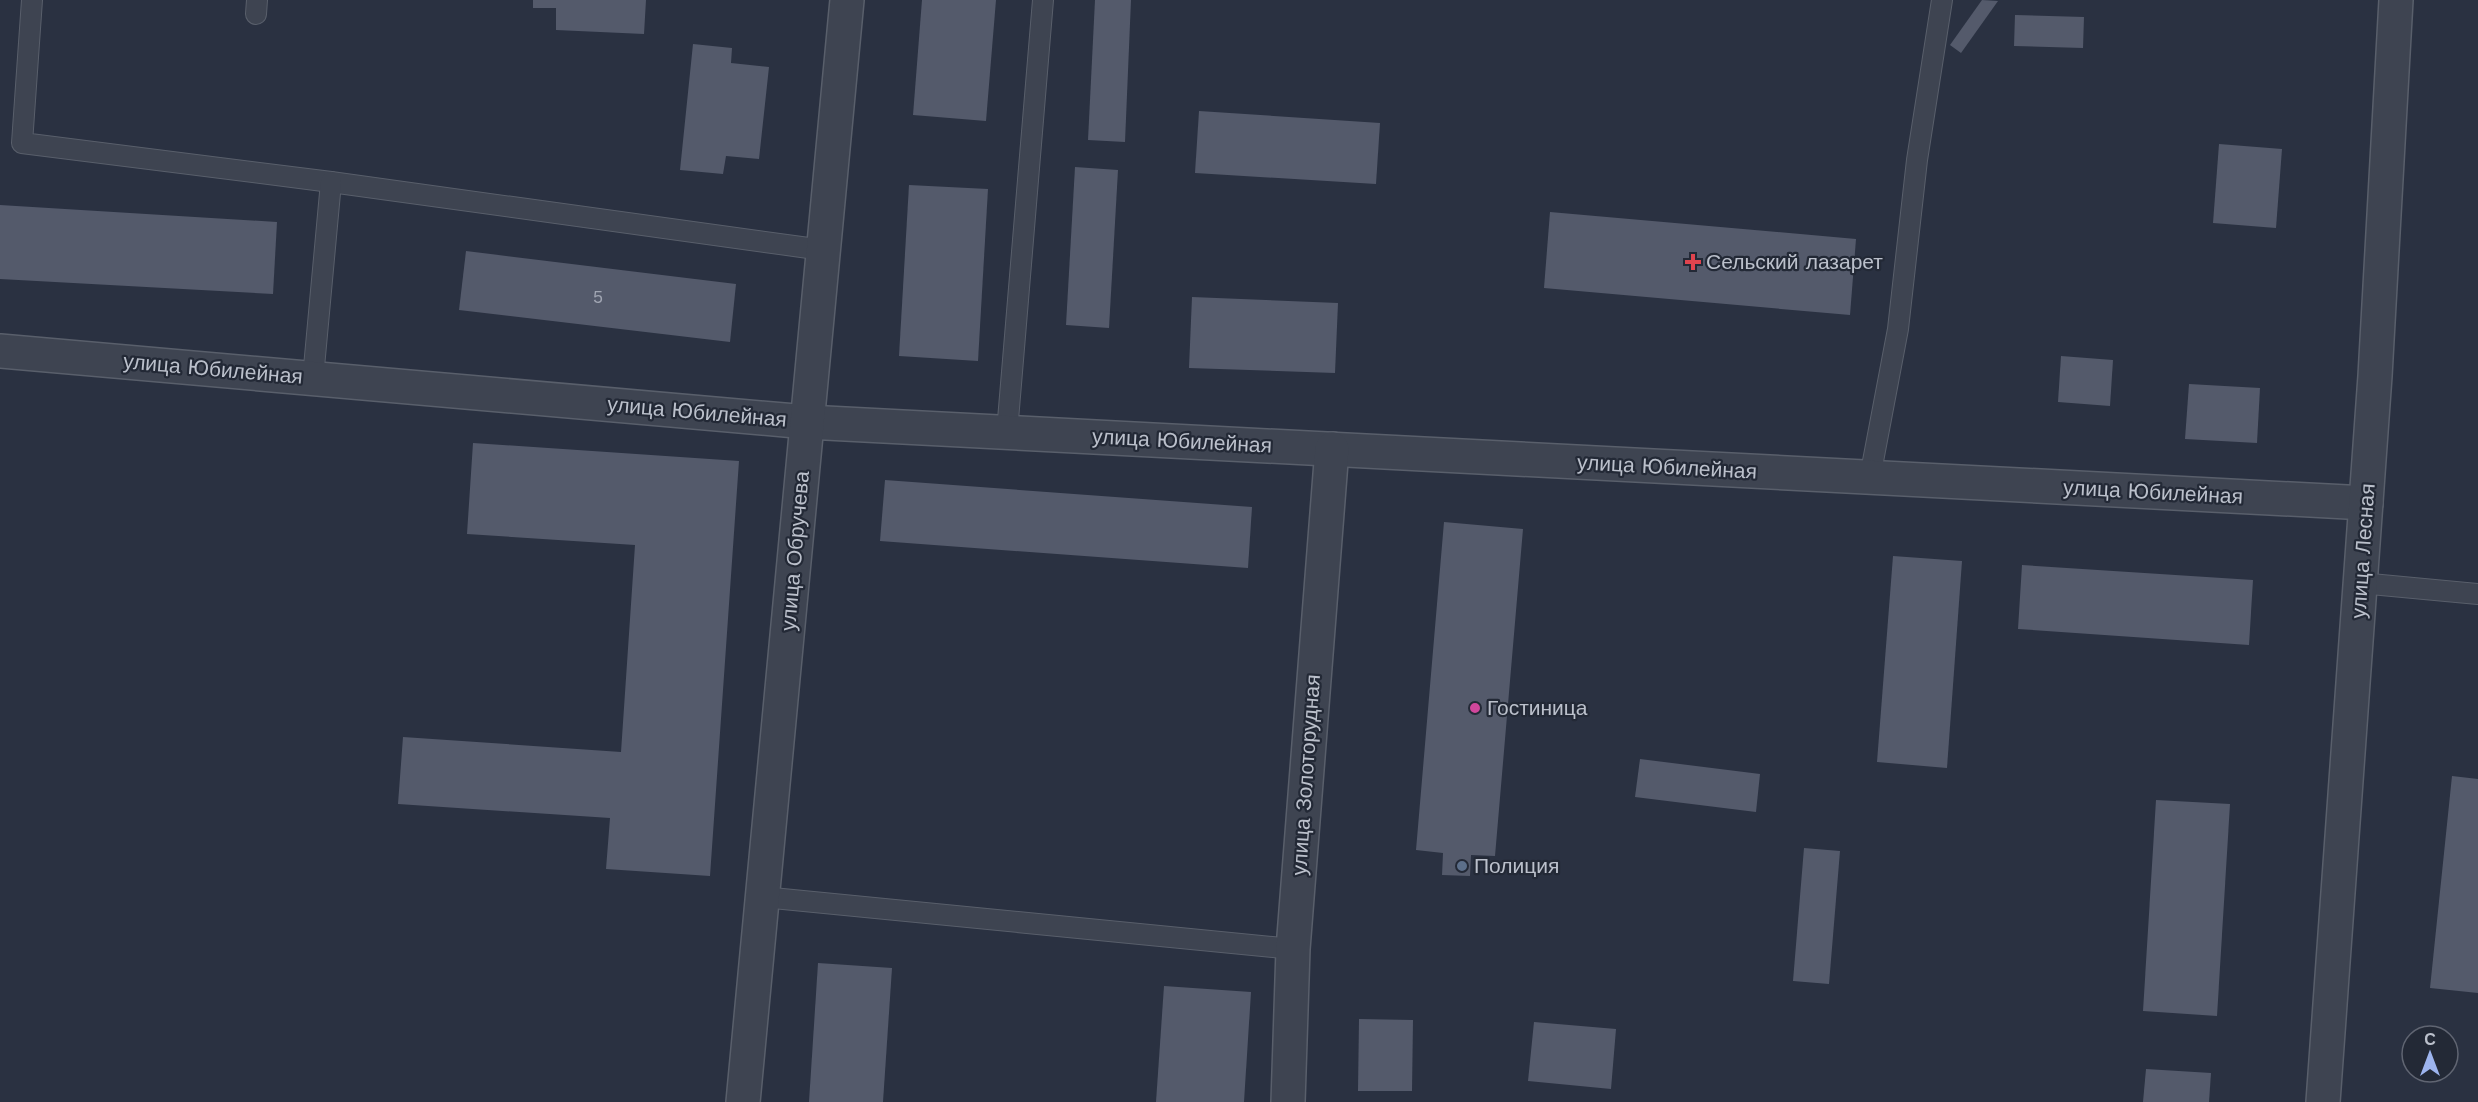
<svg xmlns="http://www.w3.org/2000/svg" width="2478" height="1102" viewBox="0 0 2478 1102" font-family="'Work Sans',sans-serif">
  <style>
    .building { fill: #545a6b }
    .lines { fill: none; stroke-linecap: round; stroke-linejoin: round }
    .service-casing { stroke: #595f6b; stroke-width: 22 }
    .minor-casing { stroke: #595f6b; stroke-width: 36 }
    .service { stroke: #3e4451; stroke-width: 20 }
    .minor { stroke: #3e4451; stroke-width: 33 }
    .health-dot { fill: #e0444e; stroke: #232936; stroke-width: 2 }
    .hotel-dot { fill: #d1479c; stroke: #232936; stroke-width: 2 }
    .service-dot { fill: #5c6f8a; stroke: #232936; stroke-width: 2 }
    .labels { text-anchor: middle; stroke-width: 4.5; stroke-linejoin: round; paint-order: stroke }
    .number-label { font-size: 18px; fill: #a1a6b3 }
    .poi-label { font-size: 21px; fill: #bbc0cb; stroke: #232936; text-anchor: start }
    .street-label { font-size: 21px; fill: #bbc0cb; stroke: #232936 }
  </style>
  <rect width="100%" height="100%" fill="#2a3141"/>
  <!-- building -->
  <g class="building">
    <path d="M533 0H646L644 34 556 30V8H533Z"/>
    <path d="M922 0H996L986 121 913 115Z"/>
    <path d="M1095 0H1131L1125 142 1088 140Z"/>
    <path d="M1982 0 1998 1 1961 53 1950 45Z"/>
    <path d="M2015 15 2084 17 2083 48 2014 46Z"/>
    <path d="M693 44 732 48 731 63 769 67 759 159 726 156 723 174 680 170Z"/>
    <path d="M1199 111 1380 123 1376 184 1195 173Z"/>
    <path d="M2219 144 2282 149 2276 228 2213 223Z"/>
    <path d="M1075 167 1118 170 1109 328 1066 325Z"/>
    <path d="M909 185 988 189 978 361 899 356Z"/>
    <path d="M0 205 277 222 273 294 0 279Z"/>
    <path d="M1550 212 1856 239 1850 315 1544 288Z"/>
    <path d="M466 251 736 284 730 342 459 310Z"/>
    <path d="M1192 297 1338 303 1335 373 1189 368Z"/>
    <path d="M2061 356 2113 360 2110 406 2058 402Z"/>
    <path d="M2189 384 2260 388 2257 443 2185 439Z"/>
    <path d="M473 443 739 461 710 876 606 869 610 818 398 804 403 737 621 752 635 545 467 534Z"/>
    <path d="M885 480 1252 507 1248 568 880 541Z"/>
    <path d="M1444 522 1523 529 1495 856 1471 855 1470 876 1442 875 1443 853 1416 850Z"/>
    <path d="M1893 556 1962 561 1947 768 1877 762Z"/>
    <path d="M2022 565 2253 580 2249 645 2018 629Z"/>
    <path d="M1640 759 1760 774 1756 812 1635 797Z"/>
    <path d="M2452 776 2478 779V993L2430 988Z"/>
    <path d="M2156 800 2230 804 2217 1016 2143 1011Z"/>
    <path d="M1804 848 1840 851 1829 984 1793 981Z"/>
    <path d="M818 963 892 968 883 1102H809Z"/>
    <path d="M1164 986 1251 992 1244 1102H1156Z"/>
    <path d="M1359 1019 1413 1020 1412 1091H1358Z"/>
    <path d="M1534 1022 1616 1029 1611 1089 1528 1081Z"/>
    <path d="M2146 1069 2211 1073 2209 1102H2143Z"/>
  </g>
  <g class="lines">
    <defs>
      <g id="service">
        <path d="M32 0 22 143 331 182 823 250"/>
        <path d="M256 14 257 0"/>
        <path d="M313 378 331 182"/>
        <path d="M1007 432 1043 0"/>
        <path d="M1870 477 1898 329 1917 160 1942 0"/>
        <path d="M2360 583 2478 594"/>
        <path d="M762 897 1293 949"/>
      </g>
      <g id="minor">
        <path d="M0 351 807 422 2366 503"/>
        <path d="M743 1102 847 0"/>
        <path d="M1288 1102 1293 949 1332 449"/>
        <path d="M2323 1102 2375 376 2396 0"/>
      </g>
    </defs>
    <!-- service casing -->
    <use href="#service" class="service-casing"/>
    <!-- minor casing -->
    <use href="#minor" class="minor-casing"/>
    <!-- service -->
    <use href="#service" class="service"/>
    <!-- minor -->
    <use href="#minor" class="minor"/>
  </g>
  <!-- markers -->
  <path class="health-dot" d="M1690 253h6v6h6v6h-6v6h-6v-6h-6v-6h6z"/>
  <circle class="hotel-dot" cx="1475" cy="708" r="6"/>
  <circle class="service-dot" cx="1462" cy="866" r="6"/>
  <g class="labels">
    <!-- number labels -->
    <g class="number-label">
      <text x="598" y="303">5</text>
    </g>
    <!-- poi labels -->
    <g class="poi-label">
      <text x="1706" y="269">Сельский лазарет</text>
      <text x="1487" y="715">Гостиница</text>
      <text x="1474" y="873">Полиция</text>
    </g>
    <!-- street labels -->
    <g class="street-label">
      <text transform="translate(213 369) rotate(5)" y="7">улица Юбилейная</text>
      <text transform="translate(697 412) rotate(5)" y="7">улица Юбилейная</text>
      <text transform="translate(1182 441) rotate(3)" y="7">улица Юбилейная</text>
      <text transform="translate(1667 467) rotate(3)" y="7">улица Юбилейная</text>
      <text transform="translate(2153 492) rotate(3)" y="7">улица Юбилейная</text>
      <text transform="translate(795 551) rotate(-85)" y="7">улица Обручева</text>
      <text transform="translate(2363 551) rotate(-86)" y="7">улица Лесная</text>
      <text transform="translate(1306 775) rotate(-86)" y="7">улица Золоторудная</text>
    </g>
  </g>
  <!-- north arrow -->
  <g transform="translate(2430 1054)"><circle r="28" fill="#232936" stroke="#606572" stroke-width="1.5"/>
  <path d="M0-4.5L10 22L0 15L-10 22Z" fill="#9db4ee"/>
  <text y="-9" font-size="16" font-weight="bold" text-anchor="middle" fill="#bbc0cb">С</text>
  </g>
</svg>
